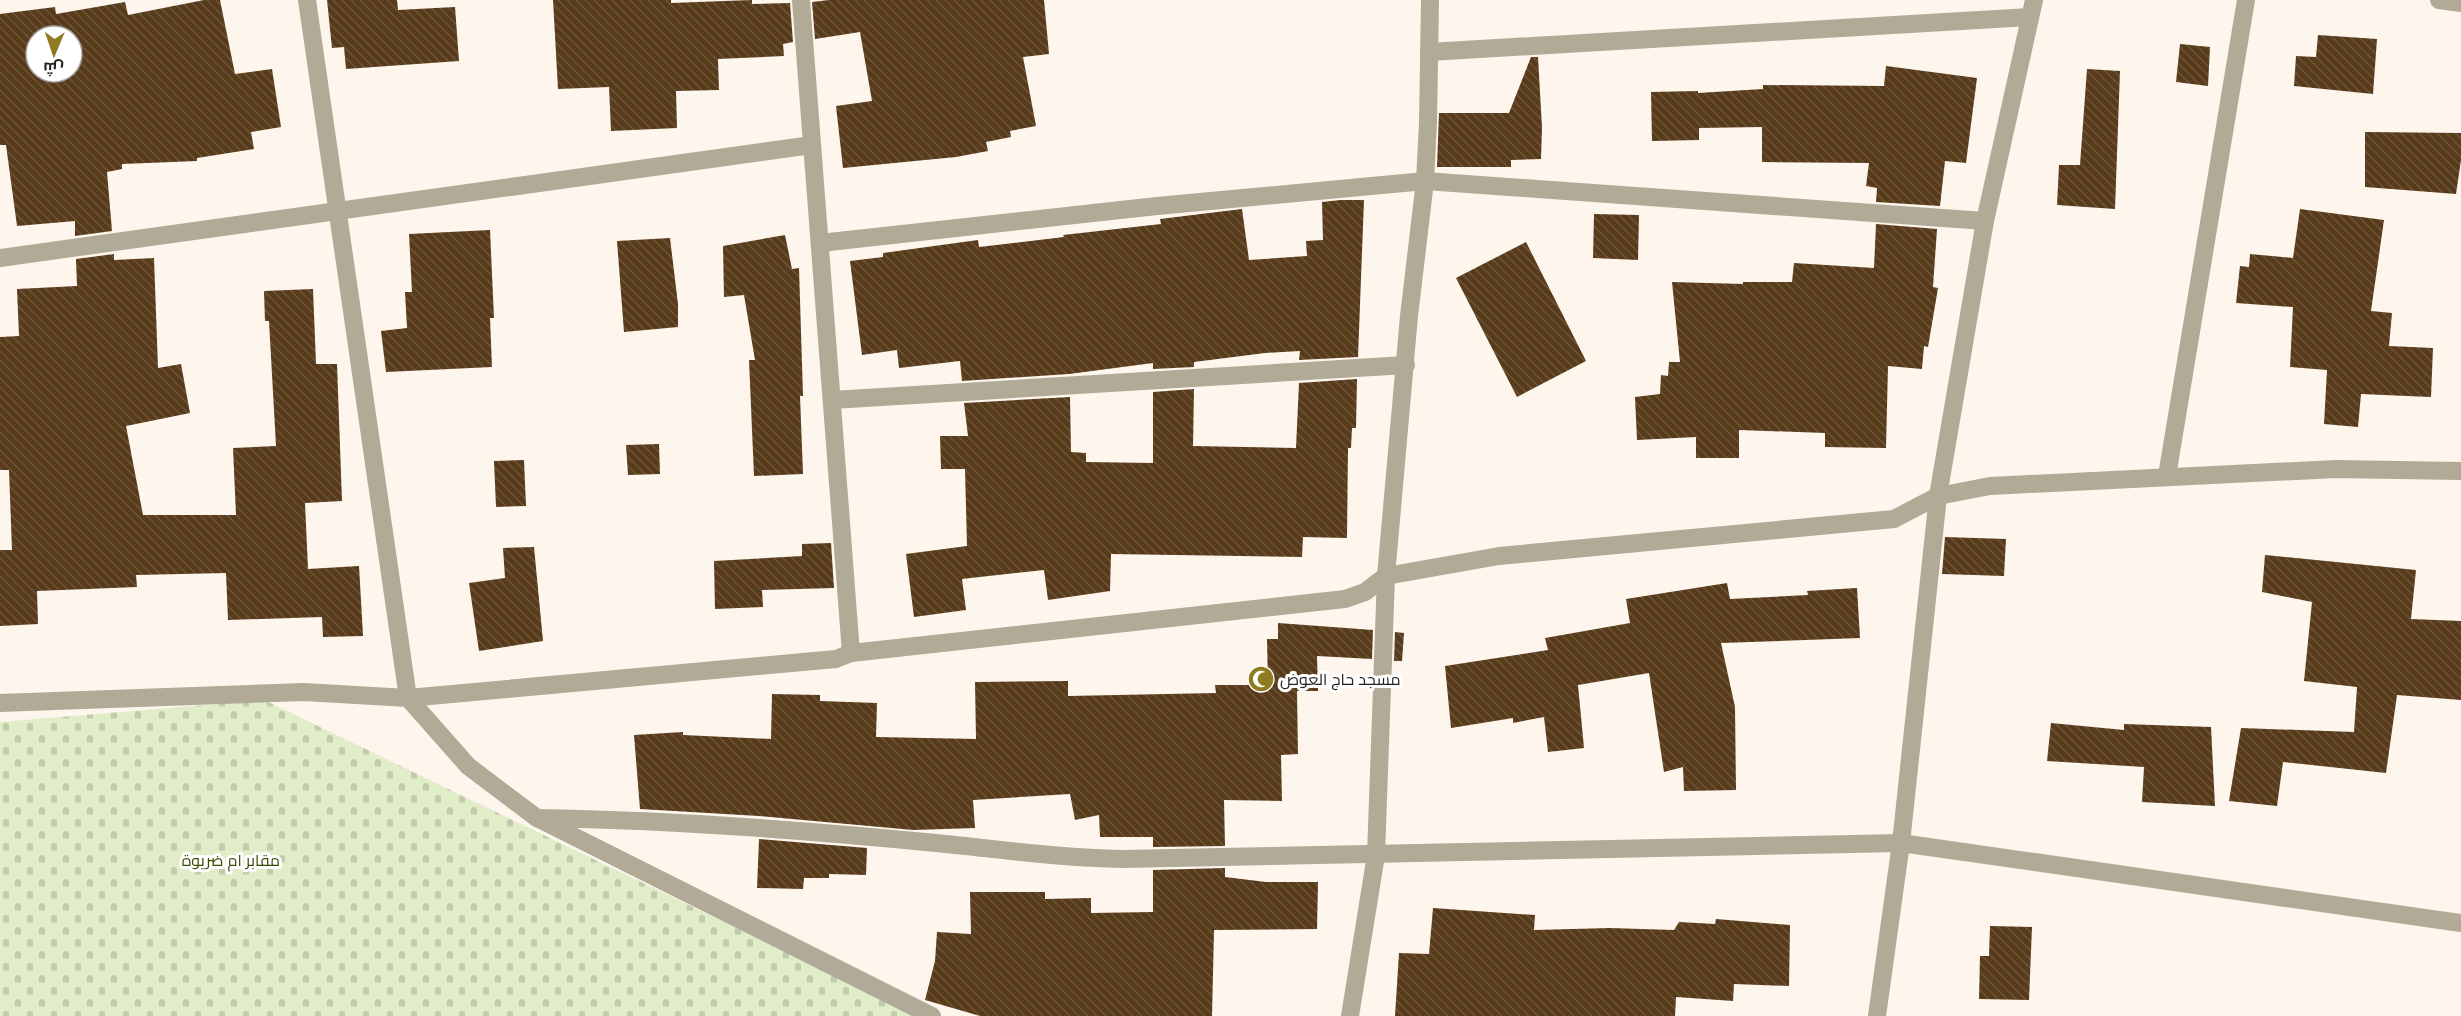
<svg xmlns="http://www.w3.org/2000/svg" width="2461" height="1016" viewBox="0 0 2461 1016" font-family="Raleway,Cairo,sans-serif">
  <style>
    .cemetery { fill: url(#cemetery-stones) }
    .building { fill: url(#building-back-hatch); fill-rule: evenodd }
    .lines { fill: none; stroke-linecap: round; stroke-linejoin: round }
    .street { stroke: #b0aa97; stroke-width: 18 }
    .labels { text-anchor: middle; stroke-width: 6; stroke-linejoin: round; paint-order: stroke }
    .poi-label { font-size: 16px; fill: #221f1c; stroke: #fff; text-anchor: start }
    .park-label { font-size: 16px; fill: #3c4c05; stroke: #fff }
  </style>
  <defs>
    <pattern id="cemetery-stones" width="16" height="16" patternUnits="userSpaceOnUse" patternTransform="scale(1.5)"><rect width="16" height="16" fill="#e1edc8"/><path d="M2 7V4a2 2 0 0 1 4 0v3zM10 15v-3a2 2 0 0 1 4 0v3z" fill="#c1cbab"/></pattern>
    <pattern id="building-back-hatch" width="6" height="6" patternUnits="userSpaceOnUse" patternTransform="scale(1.5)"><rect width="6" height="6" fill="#583b1b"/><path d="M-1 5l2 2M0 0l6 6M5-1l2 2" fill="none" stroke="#6c553b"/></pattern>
  </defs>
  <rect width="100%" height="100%" fill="#fef5ed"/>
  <!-- cemetery -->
  <path class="cemetery" d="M264 700 919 1016H0V722Z"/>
  <!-- building -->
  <g class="building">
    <path d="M204 0H220L235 74 272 69 281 127 251 132 254 149 197 158V161L122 164V169L107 172 112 231 75 236V221L17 226 6 145H0V14L55 7 56 14 125 2 128 15ZM36 36H72V72H36Z"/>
    <path d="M327 0H397L398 10 455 7 459 61 346 69 344 47 332 48Z"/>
    <path d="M553 0H671V3L752 0V4L790 3 793 42 783 44 784 56 718 59 719 90 676 91 677 128 611 131 609 87 558 89Z"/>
    <path d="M829 0H1044L1049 54 1023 57 1036 126 1010 131 1011 137 986 142 988 151 956 157 843 168 836 106 872 101 860 32 815 39 812 2Z"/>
    <path d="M2318 35 2377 39 2373 94 2294 86 2296 56 2316 57Z"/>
    <path d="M2180 44 2210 47 2208 86 2176 82Z"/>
    <path d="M1531 57H1538L1542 128 1541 159 1511 160V167H1437L1439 113H1509Z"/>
    <path d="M1886 66 1977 78 1966 163 1945 161 1940 206 1876 202 1877 188 1866 186 1869 163 1762 162V127L1699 128V140L1652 141 1651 92 1698 91V93L1763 89V85L1884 86Z"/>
    <path d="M2087 69 2120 71 2115 209 2057 205 2059 165H2080Z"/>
    <path d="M2365 132 2461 133V160L2456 194 2365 187Z"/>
    <path d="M1341 200H1364L1358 357 1299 360 1300 351 1265 353 1194 362V367L1153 369V363L1069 374 962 381 960 361 899 368 897 350 862 355 850 261 883 257V253L978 240 979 247 1064 237 1063 235 1161 224 1160 219 1242 209 1249 260 1307 256 1306 241 1323 240 1322 202Z"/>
    <path d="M2300 209 2384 220 2371 311 2392 313 2389 346 2433 348 2431 397 2361 394 2358 427 2324 424 2327 370 2290 367 2293 307 2236 303 2240 266 2249 267 2250 254 2293 258Z"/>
    <path d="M1594 214 1639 215 1638 260 1593 258Z"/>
    <path d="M1876 224 1937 229 1933 287 1938 288 1928 347 1924 346 1922 369 1888 366 1886 448 1825 447V433L1739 430V458H1696V437L1637 440 1635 397 1660 394 1661 375 1668 376 1669 362H1680L1672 282 1743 284V282H1792L1794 263 1874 268Z"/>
    <path d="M490 230 494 318H490L492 367 386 372 381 331 407 328 405 292H412L409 234Z"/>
    <path d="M785 235 792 269 799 268 803 396H800L803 474 754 476 749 360H755L744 295 724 297 723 246Z"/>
    <path d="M670 238 678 304V327L624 332 617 241Z"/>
    <path d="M1526 242 1586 361 1517 397 1456 278Z"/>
    <path d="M114 254V260L154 258 158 368 181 364 190 413 126 426 143 515H236L233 448 276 446 269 321H265L264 291 313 289 316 364H337L342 501 305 503 308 569 359 566 363 636 323 637 322 617 228 620 226 573 136 575 137 587 37 591 38 624 0 626V550H12L9 470H0V337L19 336 17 289 77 286 76 259Z"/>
    <path d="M1357 379 1356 428H1352L1351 448H1348L1347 538 1303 537 1302 557 1111 554 1110 591 1048 600 1044 570 962 579 966 610 914 617 906 554 967 546 965 469H941L940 436H968L964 403 1070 397 1071 452 1086 453V462L1153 463V392L1194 389 1193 446 1296 448 1299 383Z"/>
    <path d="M659 444 660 474 628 475 626 445Z"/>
    <path d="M524 460 526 506 496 507 494 461Z"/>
    <path d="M1945 537 2006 539 2004 576 1942 574Z"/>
    <path d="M831 543 834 588 762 590 763 607 715 609 714 561 802 556V544Z"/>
    <path d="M534 547 543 641 479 651 469 583 505 578 503 548Z"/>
    <path d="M2265 555 2416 570 2411 619 2461 621V700L2397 695 2386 773 2283 762 2277 806 2229 801 2241 728 2354 732 2357 687 2304 681 2312 602 2262 592Z"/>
    <path d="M1727 583 1730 599 1808 595 1807 591 1857 588 1860 638 1721 643 1735 707 1736 790 1684 791 1683 767 1664 772 1649 673 1578 685 1584 748 1548 752 1544 717 1513 723V718L1451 728 1445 666 1548 650 1545 638 1630 623 1626 599Z"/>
    <path d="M1278 623 1373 630 1372 659 1317 656 1318 691H1297L1298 754 1281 755 1282 801 1224 800 1225 846 1153 847V837H1100L1099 815 1075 820 1070 794 973 800 975 828 913 830 759 816 640 809 634 735 683 732V735L771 739 772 694 820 695V701L877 703 876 737 976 739 975 682 1068 681V696L1216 693 1215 685H1268L1267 639H1278Z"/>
    <path d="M1395 632 1404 633 1402 661H1394Z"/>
    <path d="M2051 723 2124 730V724L2211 727 2215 806 2142 802 2144 767 2047 761Z"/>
    <path d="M759 839 867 848 866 875 829 874V878H804L803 889 757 888Z"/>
    <path d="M1225 868V877L1266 882H1318L1317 929 1214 930 1212 1016H980L925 1000 935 961 937 932 971 934 970 892H1045V899L1091 898V913L1153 912V870Z"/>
    <path d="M1433 908 1535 915 1534 930 1610 928 1674 930 1679 922 1715 924 1716 919 1790 925 1789 986 1734 984 1733 1001 1676 997 1675 1016H1395L1399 953 1429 954Z"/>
    <path d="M1990 926 2032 927 2029 1000 1979 999 1980 956H1989Z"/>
  </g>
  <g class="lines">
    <!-- street -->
    <g class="street">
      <path d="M307 0 408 698 468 766 537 818 932 1016"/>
      <path d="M801 0 851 653"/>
      <path d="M2439 0 2461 3"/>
      <path d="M1429 52 2030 17"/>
      <path d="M820 243 1157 206 1425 181 1985 221"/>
      <path d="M0 258 812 145"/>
      <path d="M832 400 1406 365"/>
      <path d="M2167 476 2246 0"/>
      <path d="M0 703 304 692 408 698 836 659 851 653 1345 599 1365 592 1386 576 1499 556 1894 519 1938 496 1990 486 2336 469 2461 471"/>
      <path d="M537 818C670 820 804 830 936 843 998 849 1060 858 1122 859L1901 843 2461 923"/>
      <path d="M1350 1016 1376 855 1386 576 1409 316 1425 181 1428 123 1430 0"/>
      <path d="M1877 1016 1901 843 1938 496 1985 221 2034 0"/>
    </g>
  </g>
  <!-- icons -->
  <defs>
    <symbol id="mosque-disc" viewBox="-11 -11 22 22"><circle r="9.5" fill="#8f7a20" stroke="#fff"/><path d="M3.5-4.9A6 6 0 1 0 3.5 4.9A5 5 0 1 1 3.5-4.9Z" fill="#fff"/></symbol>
  </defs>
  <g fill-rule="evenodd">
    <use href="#mosque-disc" x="1246" y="664" width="30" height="30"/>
  </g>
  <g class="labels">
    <!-- poi labels -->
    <g class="poi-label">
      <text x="1280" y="685">مسجد حاج العوض</text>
    </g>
    <!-- park labels -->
    <g class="park-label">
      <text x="231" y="866">مقابر ام ضريوة</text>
    </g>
  </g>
  <!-- north arrow -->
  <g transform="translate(54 54) rotate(182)"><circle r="28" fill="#ffffff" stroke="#a7a5a4" stroke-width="1.5"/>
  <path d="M0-4.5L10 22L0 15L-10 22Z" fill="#8f7a20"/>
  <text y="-9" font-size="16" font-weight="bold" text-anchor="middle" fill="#221f1c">ش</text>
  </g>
</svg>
